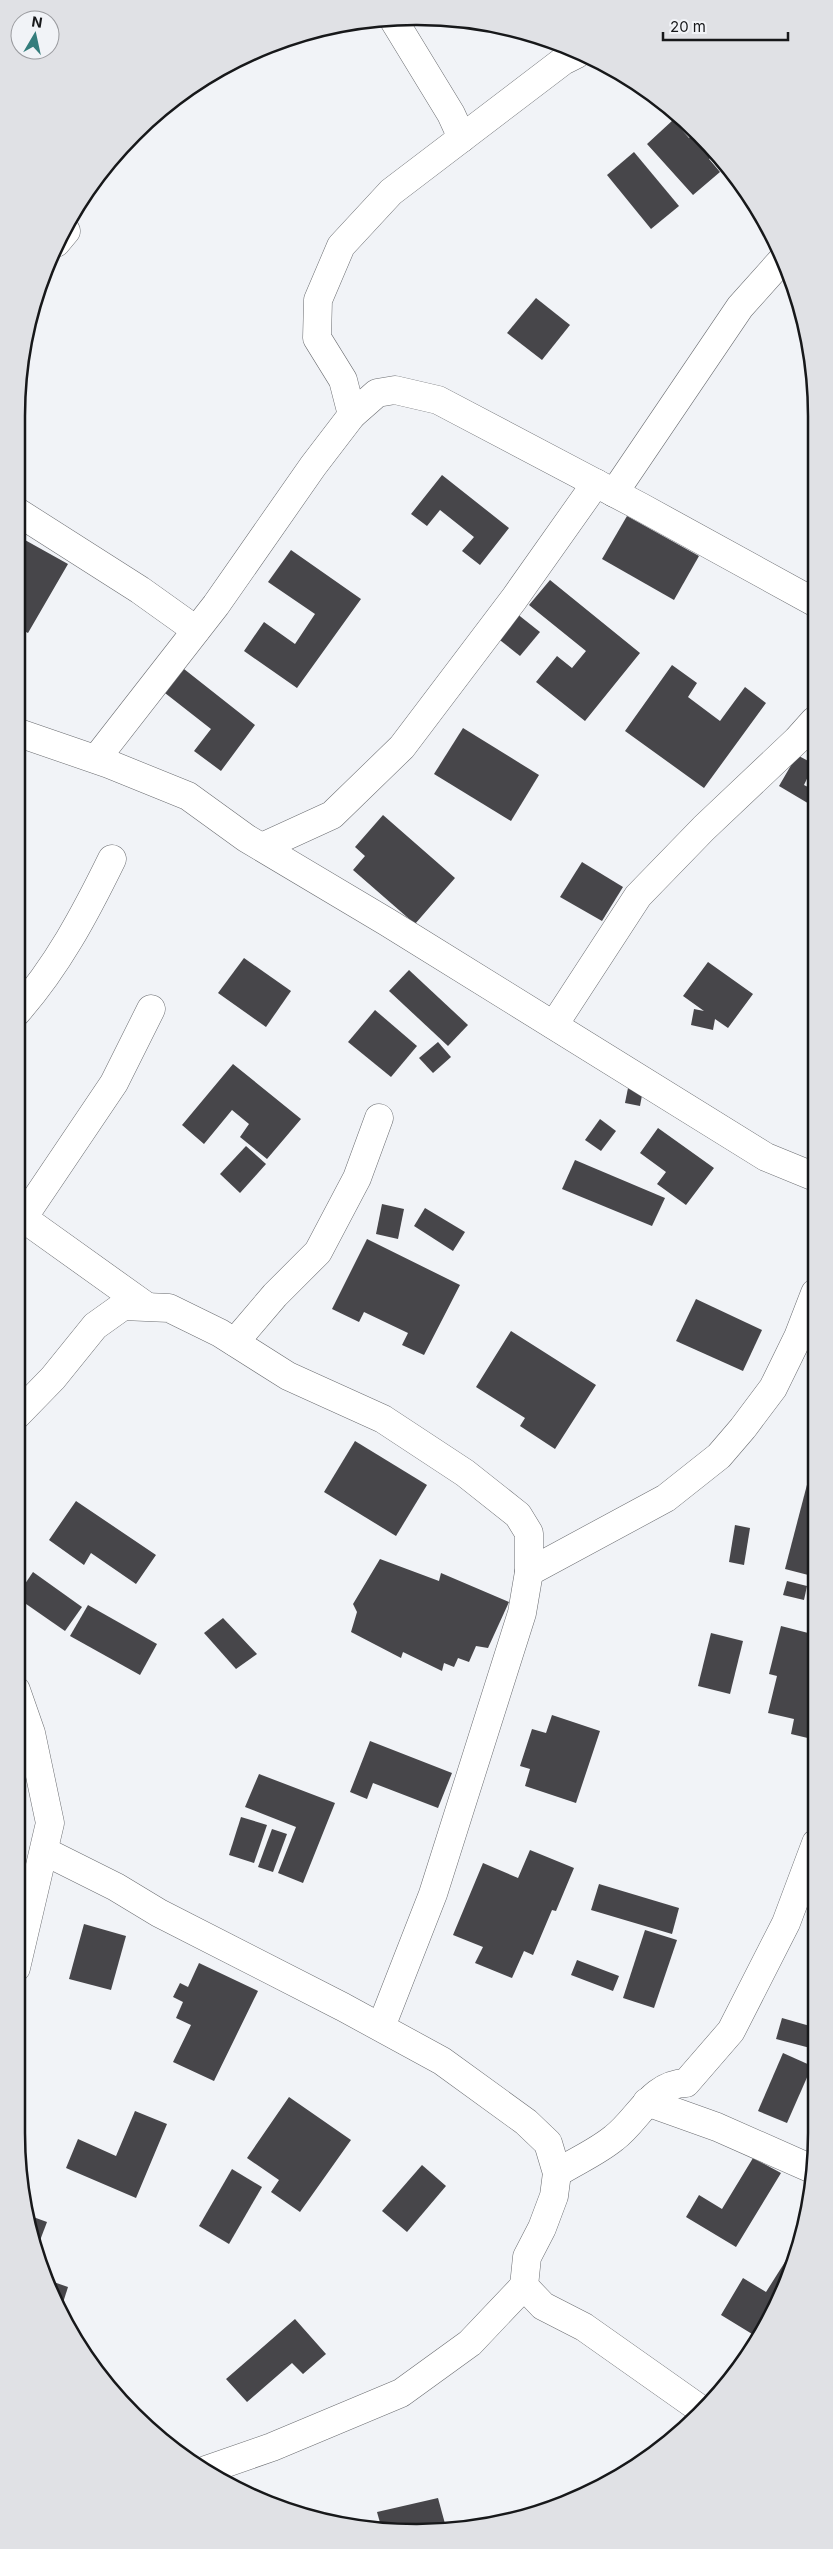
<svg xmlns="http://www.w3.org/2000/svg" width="833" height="2549" viewBox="0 0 833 2549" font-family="Inter,sans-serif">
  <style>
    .building { fill: #47464a }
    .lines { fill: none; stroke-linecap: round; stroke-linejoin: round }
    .street-casing { stroke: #6a6c70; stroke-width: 29 }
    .street { stroke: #fff; stroke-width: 28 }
    .rim { fill: none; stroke: #17181a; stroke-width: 2.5 }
  </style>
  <rect width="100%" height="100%" fill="#f1f3f7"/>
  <!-- building -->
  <g class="building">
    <path d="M673 120 689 138 694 133 717 152 709 159 720 172 693 195 647 144Z"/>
    <path d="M634 152 679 206 651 229 607 175Z"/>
    <path d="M536 298 570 325 542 360 507 333Z"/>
    <path d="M442 475 509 528 480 565 462 551 474 537 440 510 427 526 411 514Z"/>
    <path d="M627 516 699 556 674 600 602 559Z"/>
    <path d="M16 535 68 564 28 633 16 627V594L23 582 16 578Z"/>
    <path d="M291 550 361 599 297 688 244 651 264 622 295 644 315 614 268 582Z"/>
    <path d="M550 580 640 653 585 721 536 682 557 656 572 668 586 651 529 605Z"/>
    <path d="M516 613 540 632 520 656 496 637Z"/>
    <path d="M672 665 697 683 688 697 720 721 745 687 766 703 704 788 625 731Z"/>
    <path d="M184 669 255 725 221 771 194 751 211 729 165 693Z"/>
    <path d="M463 728 539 775 511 821 434 774Z"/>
    <path d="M797 755 814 764 804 785 814 790 811 805 779 786Z"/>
    <path d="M383 815 455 878 415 924 353 870 365 856 355 847Z"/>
    <path d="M582 862 623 887 602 921 560 897Z"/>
    <path d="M244 958 291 991 266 1027 218 993Z"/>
    <path d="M708 962 753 994 728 1028 715 1019 713 1030 691 1025 694 1009 704 1011 683 996Z"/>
    <path d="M409 970 468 1025 448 1046 389 991Z"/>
    <path d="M375 1010 417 1046 391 1077 348 1042Z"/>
    <path d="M438 1042 451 1057 433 1073 419 1058Z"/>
    <path d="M233 1064 301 1119 267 1159 240 1137 249 1124 232 1110 204 1144 182 1125Z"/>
    <path d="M628 1088 643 1090 640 1106 625 1103Z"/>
    <path d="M600 1119 616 1131 601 1151 585 1140Z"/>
    <path d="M658 1128 714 1168 686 1205 657 1184 666 1172 640 1153Z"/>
    <path d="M246 1146 266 1164 240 1193 220 1174Z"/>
    <path d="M575 1160 665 1198 652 1226 562 1189Z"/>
    <path d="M382 1204 404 1209 398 1239 376 1234Z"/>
    <path d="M425 1208 465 1232 453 1251 414 1226Z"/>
    <path d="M367 1239 460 1285 424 1355 402 1345 408 1333 364 1312 359 1322 332 1309Z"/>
    <path d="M696 1299 762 1330 743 1371 676 1341Z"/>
    <path d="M511 1331 596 1385 555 1449 520 1426 525 1418 476 1387Z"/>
    <path d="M355 1441 427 1485 396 1536 324 1492Z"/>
    <path d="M815 1454 816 1577 785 1569Z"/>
    <path d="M76 1501 156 1555 136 1584 91 1553 84 1565 49 1540Z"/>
    <path d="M735 1525 750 1528 744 1565 729 1562Z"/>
    <path d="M380 1559 439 1581 441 1573 509 1602 488 1648 476 1646 469 1662 458 1658 454 1667 444 1663 442 1671 403 1652 401 1658 351 1632 357 1612 353 1604Z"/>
    <path d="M33 1572 82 1607 65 1631 16 1597Z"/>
    <path d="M787 1581 807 1586 804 1600 783 1595Z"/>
    <path d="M88 1605 157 1644 140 1675 70 1636Z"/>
    <path d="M223 1618 257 1654 236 1669 204 1633Z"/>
    <path d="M781 1626 816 1635V1740L791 1734 794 1719 768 1713 777 1676 769 1674Z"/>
    <path d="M711 1633 743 1641 730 1694 698 1686Z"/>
    <path d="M552 1715 600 1731 576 1803 525 1786 530 1769 520 1766 532 1729 546 1733Z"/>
    <path d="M370 1741 452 1773 438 1808 373 1783 367 1799 350 1792Z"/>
    <path d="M259 1774 335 1803 303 1883 278 1873 296 1827 245 1807Z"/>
    <path d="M241 1817 267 1825 254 1863 229 1855Z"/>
    <path d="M272 1829 287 1834 273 1872 258 1867Z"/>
    <path d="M530 1850 574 1868 556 1911 552 1910 533 1955 524 1951 512 1978 475 1963 483 1947 453 1935 483 1863 518 1878Z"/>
    <path d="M599 1884 679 1908 672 1934 591 1910Z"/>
    <path d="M84 1924 126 1936 111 1990 69 1979Z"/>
    <path d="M645 1930 677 1940 654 2008 623 1998Z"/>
    <path d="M577 1960 619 1976 613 1991 571 1975Z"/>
    <path d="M199 1963 258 1991 214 2081 173 2062 191 2025 176 2018 183 2002 173 1997 180 1983 188 1987Z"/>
    <path d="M782 2018 817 2028 814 2049 776 2039Z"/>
    <path d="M783 2053 812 2066 787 2123 758 2111Z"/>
    <path d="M289 2097 351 2140 300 2212 271 2192 279 2180 247 2158Z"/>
    <path d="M817 2104V2129L807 2126Z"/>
    <path d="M135 2111 167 2124 136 2198 66 2168 78 2139 116 2156Z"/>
    <path d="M753 2158 781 2173 736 2247 686 2217 699 2195 722 2209Z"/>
    <path d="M422 2165 446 2186 407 2232 382 2211Z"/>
    <path d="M232 2169 262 2187 229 2244 199 2226Z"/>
    <path d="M25 2214 47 2222 36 2251 32 2238Z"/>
    <path d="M790 2254 794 2257 757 2337 721 2315 743 2278 766 2292Z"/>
    <path d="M45 2279 68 2287 61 2309 47 2285Z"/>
    <path d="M295 2319 326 2354 303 2374 292 2363 247 2402 226 2379Z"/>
    <path d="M438 2498 447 2531 382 2530 377 2512Z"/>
  </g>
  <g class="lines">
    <defs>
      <g id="street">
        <path d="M393 19 451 114 462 138"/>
        <path d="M56 243 66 231"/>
        <path d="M352 415 343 380 317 338 318 300 341 246 391 192 563 61 577 54"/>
        <path d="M614 493 740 307 782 260"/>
        <path d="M16 511 140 590 196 630"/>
        <path d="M16 732 109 764 188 796 246 838 387 922 766 1157 815 1177"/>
        <path d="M96 759 216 605 313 466 352 415 377 393 395 390 438 400 641 507 814 602"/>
        <path d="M262 847 332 815 402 747 514 599 596 483"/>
        <path d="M16 1013C57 967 85 914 112 859"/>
        <path d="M554 1025 638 896 704 828 797 740 814 721"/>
        <path d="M16 1213 146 1306"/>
        <path d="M23 1218 114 1083 151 1009"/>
        <path d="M235 1342 275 1295 318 1252 357 1178 379 1118"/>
        <path d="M16 1416 53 1378 95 1326 123 1306 169 1308 220 1333 288 1376 383 1419 465 1473 518 1515 529 1533V1572L522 1613 433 1894 381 2027"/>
        <path d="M529 1572 666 1498 719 1456 743 1428 773 1388 798 1337 815 1293"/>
        <path d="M16 1690 31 1733 50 1823 16 1968"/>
        <path d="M44 1851 116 1887 159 1913 343 2007 442 2061 526 2122 548 2143 557 2173 554 2196 542 2228 527 2257 524 2286 543 2306 584 2327 703 2411"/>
        <path d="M647 2102 717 2127 812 2169"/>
        <path d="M557 2173C576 2161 597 2152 614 2138 639 2119 651 2084 686 2083L731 2031 786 1923 816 1843"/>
        <path d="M206 2470 272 2447 401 2393 470 2343 524 2286"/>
      </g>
    </defs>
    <!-- street casing -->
    <use href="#street" class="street-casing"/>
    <!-- street -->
    <use href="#street" class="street"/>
  </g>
  <!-- crop -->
  <path d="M0 0H833V2549H0ZM416 25H417A391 391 0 0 1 808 416V2133A391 391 0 0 1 417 2524H416A391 391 0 0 1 25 2133V416A391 391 0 0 1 416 25Z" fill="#e0e1e5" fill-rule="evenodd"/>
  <path class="rim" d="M416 25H417A391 391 0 0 1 808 416V2133A391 391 0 0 1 417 2524H416A391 391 0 0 1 25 2133V416A391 391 0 0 1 416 25Z"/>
  <!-- north arrow -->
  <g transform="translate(35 35) rotate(9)"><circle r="24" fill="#f1f3f7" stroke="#9a9b9f"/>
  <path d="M0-4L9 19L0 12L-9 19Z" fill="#347d7c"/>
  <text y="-8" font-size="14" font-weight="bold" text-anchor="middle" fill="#17181a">N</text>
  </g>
  <!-- scale -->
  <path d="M663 32v8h125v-8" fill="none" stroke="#17181a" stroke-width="2.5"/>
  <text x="670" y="32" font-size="15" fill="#17181a" stroke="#f1f3f7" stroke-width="4" paint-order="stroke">20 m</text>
</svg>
